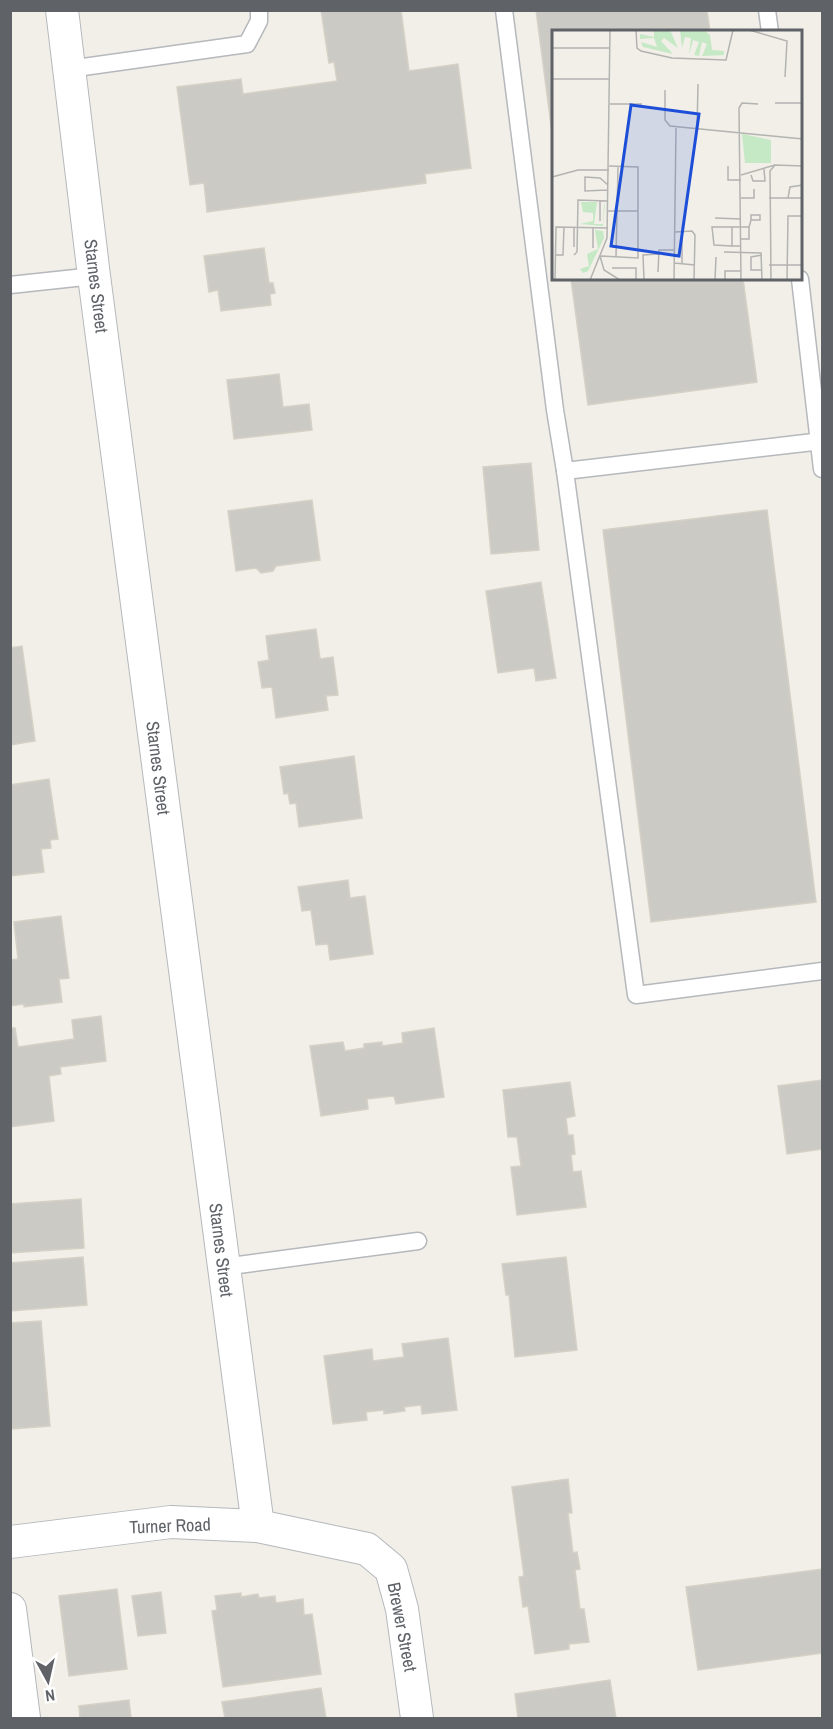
<svg xmlns="http://www.w3.org/2000/svg" width="833" height="1729" viewBox="0 0 833 1729" font-family="'Archivo Narrow',sans-serif">
  <style>
    .building { fill: #cccac5; stroke: #d6d1c6; stroke-width: 1.5 }
    .lines { fill: none; stroke-linecap: round; stroke-linejoin: round }
    .service-casing { stroke: #b5b8bc; stroke-width: 19 }
    .minor-casing { stroke: #b5b8bc; stroke-width: 34 }
    .service { stroke: #fff; stroke-width: 16 }
    .minor { stroke: #fff; stroke-width: 32 }
    .labels { text-anchor: middle; stroke-width: 4.5; stroke-linejoin: round; paint-order: stroke }
    .street-label { font-size: 18px; fill: #5f6368; stroke: #fff }
    .inset-road { fill: none; stroke: #b3b3b1; stroke-width: 1.5 }
    .view { fill: #1d4ed8; fill-opacity: 0.15; stroke: #1d4ed8; stroke-width: 3 }
    .inset-edge { fill: none; stroke: #5f6368; stroke-width: 3 }
  </style>
  <rect width="100%" height="100%" fill="#f1efe8"/>
  <!-- building -->
  <g class="building">
    <path d="M321 10H401L409 71 458 64 471 168 425 174 426 183 207 212 204 183 190 185 177 87 241 79 243 94 337 81 334 62 329 63Z"/>
    <path d="M536 10H707L710 32H554V148Z"/>
    <path d="M264 248 269 283H273L275 293 270 294 271 305 221 311 218 290 209 292 204 256Z"/>
    <path d="M571 279H743L757 382 588 405Z"/>
    <path d="M279 374 283 407 309 404 312 430 234 439 227 380Z"/>
    <path d="M531 463 539 550 491 554 483 467Z"/>
    <path d="M312 500 320 560 276 566 273 571 261 573 256 568 236 571 228 511Z"/>
    <path d="M767 510 816 902 651 922 603 530Z"/>
    <path d="M541 582 556 678 536 681 534 668 498 673 486 591Z"/>
    <path d="M316 629 320 659 333 657 338 695 326 696 328 710 276 718 272 687 262 688 258 662 269 660 266 636Z"/>
    <path d="M22 646 35 741 10 745V648Z"/>
    <path d="M354 756 362 818 299 827 296 803 290 804 288 793 284 794 280 767Z"/>
    <path d="M49 779 58 839 50 840 51 848 41 849 44 872 10 876V785Z"/>
    <path d="M348 880 350 898 365 896 373 954 330 960 328 944 316 945 311 910 302 911 298 887Z"/>
    <path d="M61 916 69 978 59 979 62 1002 24 1007V1004L10 1006V960L18 959 14 922Z"/>
    <path d="M101 1016 106 1061 60 1067 61 1074 49 1076 54 1121 10 1127V1028H15L18 1047 74 1039 72 1020Z"/>
    <path d="M434 1028 444 1097 396 1104 394 1096 367 1099 368 1109 321 1116 310 1046 343 1042 345 1051 364 1048V1044L382 1042V1046L403 1043 402 1033Z"/>
    <path d="M822 1080V1149L787 1154 778 1086Z"/>
    <path d="M570 1082 575 1116 566 1118 568 1135H573L575 1154 571 1155 573 1172 581 1171 586 1207 517 1215 511 1167 521 1166 517 1137H508L503 1090Z"/>
    <path d="M81 1199 84 1248 10 1253V1204Z"/>
    <path d="M83 1257 87 1305 10 1311V1263Z"/>
    <path d="M566 1257 577 1350 515 1357 509 1295H506L502 1264Z"/>
    <path d="M41 1321 50 1426 11 1429 10 1444V1323Z"/>
    <path d="M448 1338 457 1410 422 1414 421 1405 404 1407 405 1411 384 1414V1410L366 1412 367 1420 333 1424 324 1356 372 1349 373 1361 404 1357 402 1344Z"/>
    <path d="M568 1479 572 1513H568L573 1553 577 1552 580 1569 575 1570 580 1609H584L589 1642 569 1644V1649L535 1654 528 1606 523 1607 519 1577 524 1576 512 1487Z"/>
    <path d="M822 1569V1653L698 1670 686 1587Z"/>
    <path d="M117 1589 127 1669 69 1676 59 1596Z"/>
    <path d="M161 1592 166 1633 138 1636 132 1596Z"/>
    <path d="M241 1593V1597L258 1594 259 1598 275 1596 276 1603 303 1599 304 1615 312 1614 321 1674 223 1687 212 1611 217 1610 215 1596Z"/>
    <path d="M610 1680 616 1718H517H518L515 1694Z"/>
    <path d="M321 1688 326 1718H225L222 1702Z"/>
    <path d="M129 1700 131 1718H78H80L79 1706Z"/>
  </g>
  <g class="lines">
    <defs>
      <g id="service">
        <path d="M504 10 555 410 565 471 636 995 822 971"/>
        <path d="M767 10 770 32"/>
        <path d="M69 69 247 44 259 21V10"/>
        <path d="M800 279 822 469"/>
        <path d="M10 285 94 276"/>
        <path d="M565 471 822 441"/>
        <path d="M223 1267 418 1241"/>
      </g>
      <g id="minor">
        <path d="M62 10 94 276 258 1526"/>
        <path d="M10 1542 171 1522 258 1526 367 1549 391 1569 402 1609 417 1718"/>
        <path d="M10 1609 24 1718"/>
      </g>
    </defs>
    <!-- service casing -->
    <use href="#service" class="service-casing"/>
    <!-- minor casing -->
    <use href="#minor" class="minor-casing"/>
    <!-- service -->
    <use href="#service" class="service"/>
    <!-- minor -->
    <use href="#minor" class="minor"/>
  </g>
  <g class="labels">
    <!-- street labels -->
    <g class="street-label">
      <text transform="translate(96 286) rotate(83)" y="6">Starnes Street</text>
      <text transform="translate(158 768) rotate(83)" y="6">Starnes Street</text>
      <text transform="translate(221 1250) rotate(83)" y="6">Starnes Street</text>
      <text transform="translate(170 1526) rotate(-2)" y="6">Turner Road</text>
      <text transform="translate(402 1627) rotate(79)" y="6">Brewer Street</text>
    </g>
  </g>
  <!-- overview -->
  <g transform="translate(552 30)">
    <rect width="250" height="250" fill="#f1efe8"/>
    <path d="M102 0H118L126 18 112 8 109 11 121 24 91 17 89 12 105 17 102 8 88 9V4L102 7ZM128 0H152L158 5 160 20 172 21V25L150 26 155 14 150 12 147 26 142 25 147 12 141 10 137 25 139 8 133 7 130 18ZM190 104 219 110V133H193ZM29 172H45L42 194H51L52 175 53 174 51 196 28 194 41 191V183L31 182ZM43 200 51 201 52 208 36 241 31 243 28 239 37 236 35 224 46 219Z" fill="#c5e8c5"/>
    <path class="inset-road" d="M84 0 85 18 89 21 120 28 174 30 181 0M197 0 235 11 233 47M0 18H58M0 49H58M113 60V90L118 96 251 109M223 73H251M58 74H90M145 100 146 54M176 136V150H189M189 145 223 135M199 145 201 151H213L212 139M0 147 26 140H57M55 160 33 161V147L48 148 56 155M189 168H202V159M217 168H251M236 168 238 157 251 155M56 181H86M163 188 189 189M48 191V171M197 197 199 190H208V185H199V190M123 202 140 201 143 205 142 250M189 209H197V197H180V216H189M180 216 162 215 160 197H180M22 217V197M41 218V198M172 222 209 223 210 250M3 225H11L12 197M22 225 25 222 26 170 55 171M210 225 199 227V240H210M48 226 52 240 68 250M49 226 86 228V137L57 136M64 227 66 137M122 233 143 235M130 233V203M217 235H251M60 238H84V250M106 242 107 220H122M3 250 4 197 56 198M38 250 55 208 58 0M92 250 91 225 106 224M122 250 124 98M163 250 164 227M173 250V241H189M189 250 187 78 190 73 206 74M219 250 218 141 223 135 251 136M235 250 236 186H251"/>
    <path class="view" d="M79 75 147 84 127 226 59 216Z"/>
    <rect width="250" height="250" class="inset-edge"/>
  </g>
  <!-- border -->
  <rect width="833" height="1729" fill="none" stroke="#5f6368" stroke-width="24"/>
  <!-- north arrow -->
  <g transform="translate(48 1681) rotate(172)" stroke="#ffffff" stroke-width="4.5" paint-order="stroke">
  <path d="M0-4.5L10 22L0 15L-10 22Z" fill="#5f6368"/>
  <text y="-9" font-size="16" font-weight="bold" text-anchor="middle" fill="#5f6368">N</text>
  </g>
</svg>
